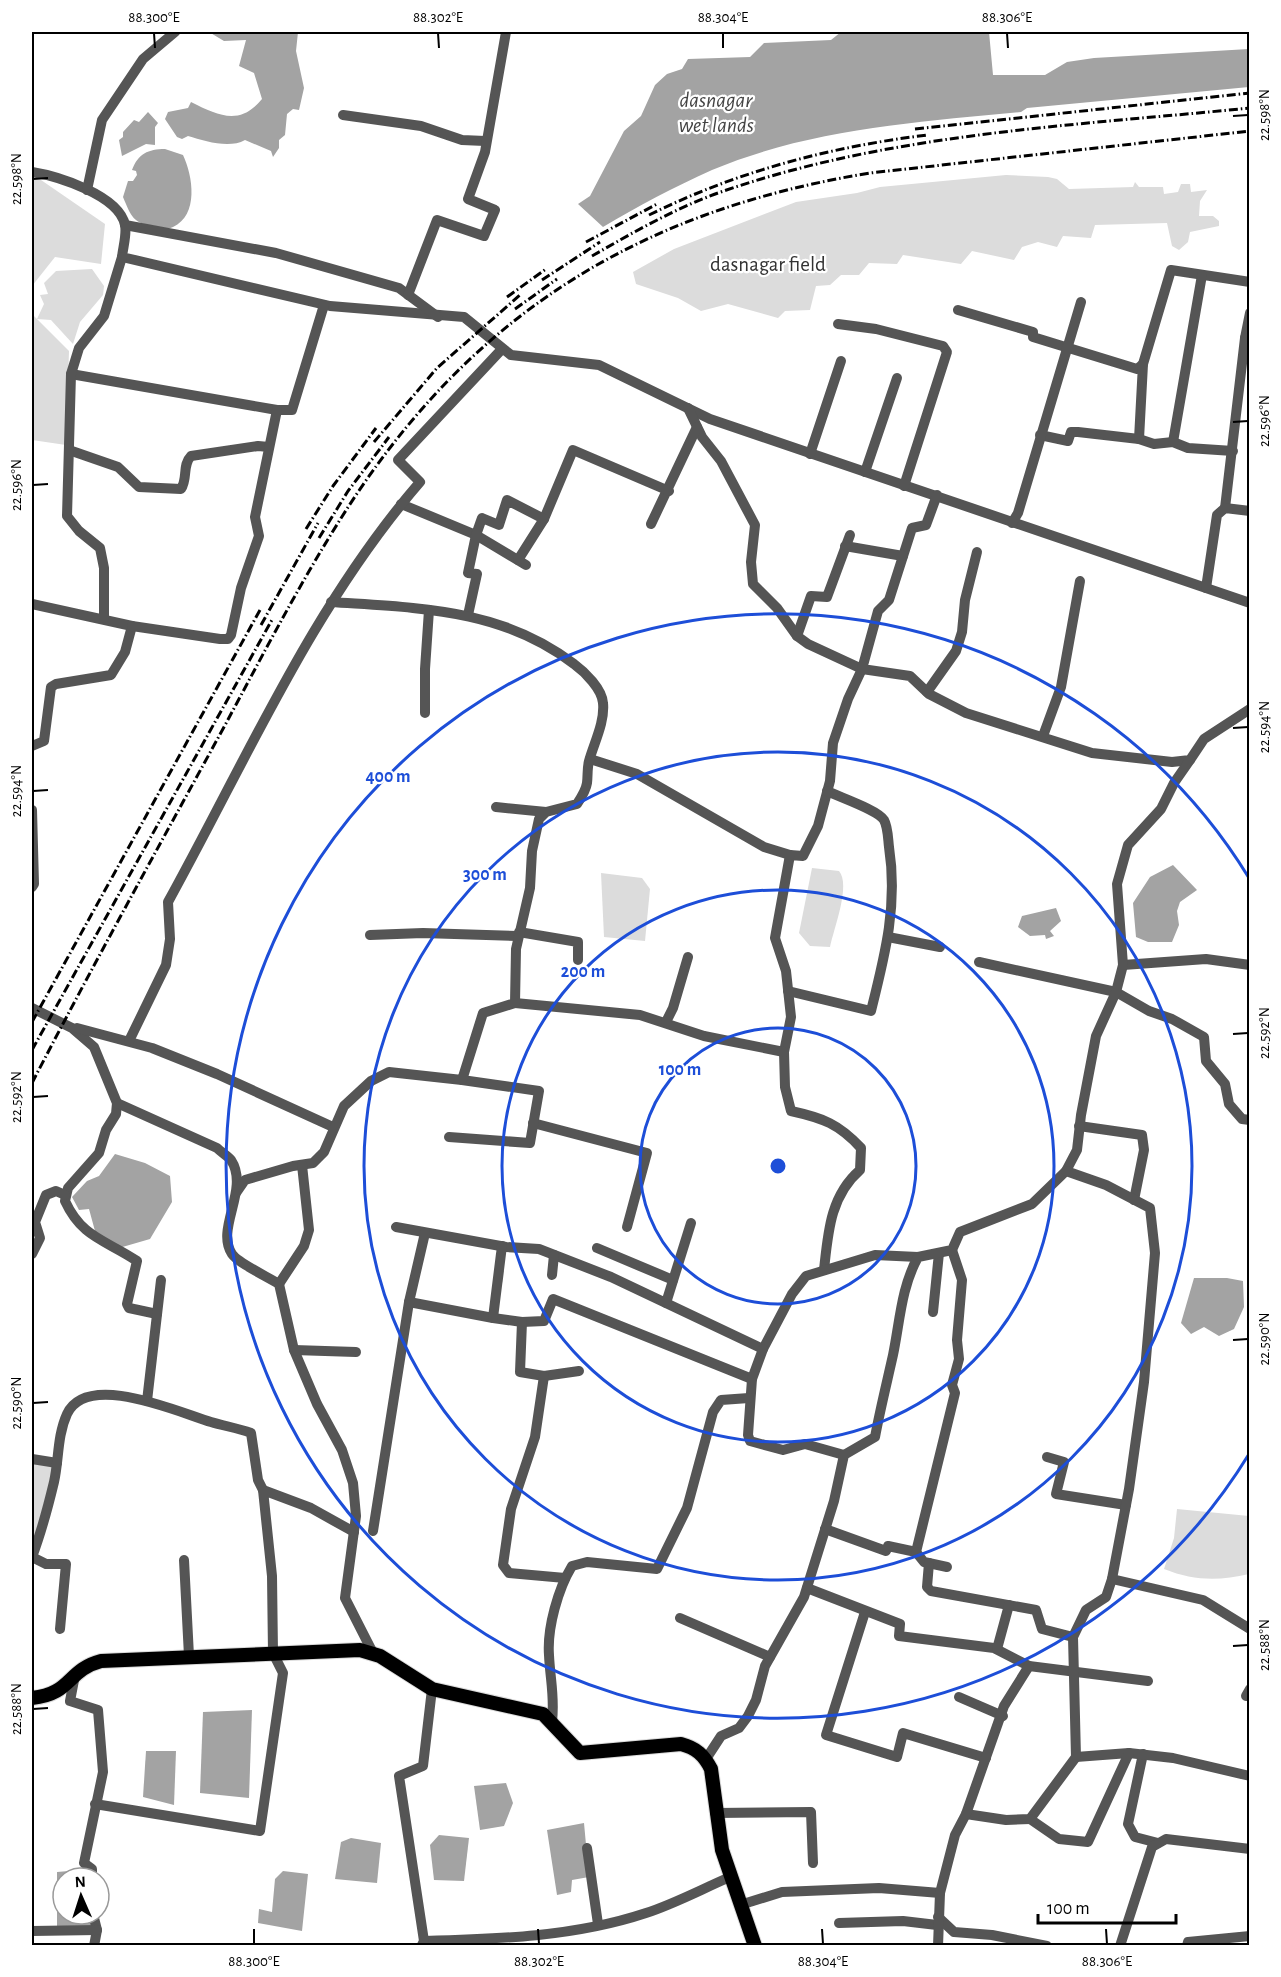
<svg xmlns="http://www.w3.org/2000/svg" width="1281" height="1977" viewBox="0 0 1281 1977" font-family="'Alegreya Sans',sans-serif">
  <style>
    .green { fill: #dcdcdc }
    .water { fill: #a3a3a3 }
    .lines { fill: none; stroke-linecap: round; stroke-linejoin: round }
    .major-casing { stroke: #dbdbdb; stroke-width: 16 }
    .minor { stroke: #555; stroke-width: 10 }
    .major { stroke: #000; stroke-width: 14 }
    .rail { stroke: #000; stroke-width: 3; stroke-dasharray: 9 3 1.5 3; stroke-linecap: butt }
    .ticks { fill: none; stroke: #000; stroke-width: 2 }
    .ring { fill: none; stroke: #1d4ed8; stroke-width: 3 }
    .labels { text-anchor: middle; stroke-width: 4.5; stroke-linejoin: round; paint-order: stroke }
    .park-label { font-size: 21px; fill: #333; stroke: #fff }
    .water-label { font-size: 22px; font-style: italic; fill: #444; stroke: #fff }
    .centre { fill: #1d4ed8; stroke: #fff; stroke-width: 3 }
    .ring-label { font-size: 18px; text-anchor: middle; font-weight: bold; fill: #1d4ed8; stroke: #fff; stroke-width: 4.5; stroke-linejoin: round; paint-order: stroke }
    .neatline { fill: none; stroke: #000; stroke-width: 2 }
    .ticks-label { font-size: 15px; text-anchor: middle; fill: #000 }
  </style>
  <rect width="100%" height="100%" fill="#fff"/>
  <!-- green -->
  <g class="green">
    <path d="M1006 175 1048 177 1057 179 1069 189 1133 187 1135 182 1139 187H1163L1164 194 1178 192 1181 184H1190L1191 192 1207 190 1200 201 1199 216H1213L1219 221V226L1190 232 1188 242 1179 250 1172 246 1167 223 1095 225 1091 238 1063 236 1057 247 1038 242 1022 247 1014 260 972 251 961 264 903 255 897 264 869 263 859 275H841L830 285 816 286 810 310 785 311 778 318 728 304 701 311 678 298 636 284 633 272 674 249 796 202 857 193 880 187Z"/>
    <path d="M32 179 41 180 105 224 101 264 55 257 32 286Z"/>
    <path d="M92 269 104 286 103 295 80 322 73 344 51 320 37 319 69 351 66 445 32 440V314L37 319 44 304 40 295 48 294 44 283 56 271Z"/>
    <path d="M812 868 839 871C851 885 834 928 830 947L810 946 799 933Z"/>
    <path d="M601 873 642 878 650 889 645 941 604 937Z"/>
    <path d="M32 1460 55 1464 32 1546Z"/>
    <path d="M1177 1509 1249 1516V1574C1219 1581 1194 1581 1164 1569L1174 1538Z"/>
  </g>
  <!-- water -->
  <g class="water">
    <path d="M209 32H298L296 51 304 88 299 110 293 109 287 114 285 135 279 140V148L273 157 271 151 245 140C229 149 205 141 188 136L182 139 177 137 165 119 168 112 188 108 191 102C219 116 240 126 262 99L254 73 239 66 246 40 224 41Z"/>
    <path d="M841 32H989L993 75H1045L1067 62 1094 58 1249 49V87L1027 108 1021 112C918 122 809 129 712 170 674 187 638 206 603 227L578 204 590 196 624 131 641 116 655 85 667 74 682 69 688 59 750 57 764 43 831 40Z"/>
    <path d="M148 112 158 123 155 127V145L146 144 122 156 119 140 123 137V132L134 120 139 122Z"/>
    <path d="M165 149 183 155C193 176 199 215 173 227 168 230 160 227 155 226 133 224 131 216 123 197L128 181H133L137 175 136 171 132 170C138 154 148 149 165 149Z"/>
    <path d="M1173 865 1197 890 1180 902 1177 911 1179 925 1172 942H1148L1136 937 1133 903 1150 877Z"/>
    <path d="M1056 908 1061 921 1050 931 1054 936 1046 939 1045 935 1030 936 1018 927 1022 916Z"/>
    <path d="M115 1154 145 1163 170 1176 172 1202 150 1239 119 1248 95 1231 89 1209 79 1210 72 1197 87 1181 99 1176Z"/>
    <path d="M1194 1278H1227L1243 1281 1244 1307 1234 1329 1219 1336 1204 1327 1191 1334 1181 1323Z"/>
    <path d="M252 1710 249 1798 200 1793 203 1712Z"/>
    <path d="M146 1751H176L174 1805 143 1797Z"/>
    <path d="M506 1783 513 1803 504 1826 480 1830 474 1786Z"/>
    <path d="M584 1823 589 1877 572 1880 571 1892 557 1895 547 1830Z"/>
    <path d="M439 1835 469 1838 464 1881 434 1880 430 1845Z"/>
    <path d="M351 1838 381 1843 377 1883 335 1879 341 1842Z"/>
    <path d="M92 1869V1878H63V1914H94L99 1927 57 1928V1872Z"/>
    <path d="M283 1871 308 1874 302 1931 258 1923 259 1909 272 1912 275 1879Z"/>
  </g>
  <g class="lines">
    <defs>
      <path id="major" d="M32 1698C72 1694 67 1670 101 1661L360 1650 380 1656 432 1689 543 1714 580 1753 681 1744C696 1748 704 1755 711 1769L722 1850 755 1946"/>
    </defs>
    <!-- major casing -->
    <use href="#major" class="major-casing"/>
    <!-- minor -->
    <g class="minor">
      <path d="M343 115 421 126 462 140 485 141"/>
      <path d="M32 172C57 176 119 195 125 225 127 234 123 247 122 257L330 306 464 317 511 355 599 365 710 419 1250 603"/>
      <path d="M87 190 102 120 143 59 175 32"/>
      <path d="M125 225 276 253 399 288 438 317"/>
      <path d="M408 295 437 220 484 236 495 210 468 199 485 152 506 32"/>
      <path d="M958 310 1033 332V337L1137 369 1143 364"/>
      <path d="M1250 313 1245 338 1250 339"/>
      <path d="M838 324 876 329 943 346 947 352 904 486"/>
      <path d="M71 374 277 410H292L324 305"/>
      <path d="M688 408 702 437 721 461 755 525 751 562 753 584 777 608 797 636 808 644 862 669 848 699 833 743 830 781 818 826 803 856 790 855 775 938 786 971 791 1017 784 1052 785 1087 791 1111C823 1118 839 1124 861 1148L860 1170C830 1196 828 1233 824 1270"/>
      <path d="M1040 435 1068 441 1071 432H1078L1139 439 1154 444 1173 442 1188 448 1233 451"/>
      <path d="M1139 439 1143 364 1171 270 1250 282"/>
      <path d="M1173 442 1202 275"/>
      <path d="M69 450 118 467 139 487 181 489C188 479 182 465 191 456L258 446 269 447"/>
      <path d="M810 454 841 361"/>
      <path d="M865 472 897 378"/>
      <path d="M937 495 926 525 912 528 889 600 878 611 862 669 910 676 929 694 966 713 1092 753 1172 762 1190 760 1204 739 1250 709"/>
      <path d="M401 504 476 535 526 565"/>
      <path d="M1225 508 1245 338"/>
      <path d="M1012 523 1018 513 1081 302"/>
      <path d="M651 524 697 427"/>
      <path d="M845 546 903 556"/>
      <path d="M518 560 544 519 573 450 669 491"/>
      <path d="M1206 588 1217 515 1225 508 1250 511"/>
      <path d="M32 604 132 626 125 652 111 675 56 684 51 687 44 741 32 746"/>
      <path d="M468 615 477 574 468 573 476 535 482 518 499 525 507 500 544 519"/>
      <path d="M104 618V568L100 548 79 531 67 516 71 374 79 348 104 316 122 257"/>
      <path d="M132 626 220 639H228L231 635 241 588 259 536 255 517 277 410"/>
      <path d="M797 636 811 596 827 597 850 535"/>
      <path d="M927 692 956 651 962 632 965 600 977 552"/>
      <path d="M425 713V669L429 610"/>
      <path d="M1043 736 1061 687 1080 581"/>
      <path d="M590 759 637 774 764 847 790 855"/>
      <path d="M496 807 546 812"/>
      <path d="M32 810 34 884 32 887"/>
      <path d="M519 932 578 942V960"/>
      <path d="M370 935 423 933 518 936"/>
      <path d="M888 937 940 947"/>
      <path d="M979 962 1116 992 1149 1011 1172 1019 1204 1037 1206 1061 1225 1084 1229 1104 1242 1119 1250 1120"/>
      <path d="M1123 965 1206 959 1250 965"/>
      <path d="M788 991 871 1011C885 955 898 905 889 847 888 839 888 827 884 820 878 810 839 797 827 791"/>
      <path d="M515 1003 640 1015 704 1036 784 1052"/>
      <path d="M32 1008 72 1028 94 1047 117 1103 116 1114 106 1130 99 1153 68 1188 65 1201C82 1238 106 1240 137 1261L127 1304 129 1308 157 1314"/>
      <path d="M666 1022 673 1008 688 957"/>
      <path d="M77 1028 152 1048 217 1074 333 1127"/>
      <path d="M129 1041 166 965 170 939 168 902C247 759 312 607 420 482L398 460 502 349"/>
      <path d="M117 1103 217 1148C221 1152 228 1156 231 1160 250 1189 215 1229 232 1254 238 1263 268 1277 279 1284L294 1350 317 1404 342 1450 353 1483 356 1516 345 1598 372 1651"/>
      <path d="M533 1123 647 1153 627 1227"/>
      <path d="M1079 1126 1142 1135 1144 1150 1134 1200"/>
      <path d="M449 1137 530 1143 539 1091 462 1080"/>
      <path d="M236 1193 245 1180 293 1166 313 1163 324 1152 344 1106 371 1081 389 1072 462 1080 483 1013 515 1003 516 949 530 888 532 851 539 819 546 812 577 804C581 798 586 790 587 783 588 775 587 769 589 761 594 743 605 722 603 703 602 689 585 672 574 664 501 608 418 608 331 602"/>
      <path d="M396 1227 506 1247 539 1249 611 1277 763 1349 792 1294 806 1276 875 1255 918 1257"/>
      <path d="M597 1248 673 1280"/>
      <path d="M32 1254 40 1238 35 1222 46 1195 56 1191 65 1195"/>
      <path d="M552 1275 554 1255"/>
      <path d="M279 1284 304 1246 309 1230 302 1165"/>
      <path d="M409 1302 493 1318 522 1322 544 1321 553 1299 752 1379"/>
      <path d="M666 1303 691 1223"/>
      <path d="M933 1312 939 1253"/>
      <path d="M493 1318 502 1246"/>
      <path d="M522 1322 520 1372 544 1376 579 1371"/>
      <path d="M763 1349 752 1379 748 1435 750 1441 783 1450 805 1444 844 1455"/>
      <path d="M294 1350 356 1352"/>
      <path d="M544 1376 535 1437 511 1509 503 1565 509 1573 565 1578"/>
      <path d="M147 1401 161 1280"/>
      <path d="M1047 1457 1064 1462 1056 1494 1126 1505"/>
      <path d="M32 1459 57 1463"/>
      <path d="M825 1529 886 1551 888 1546 916 1552 955 1393 952 1385 959 1359 957 1340 962 1280 952 1250"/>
      <path d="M373 1531 409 1302 425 1233"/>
      <path d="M916 1552 924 1562 947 1567"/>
      <path d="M184 1560 189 1656"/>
      <path d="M929 1563 927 1587 931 1591 1036 1610 1042 1629 1073 1637"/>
      <path d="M1112 1579 1203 1600 1250 1629"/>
      <path d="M807 1588 900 1624 899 1636 994 1648 1029 1666 1148 1681"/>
      <path d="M865 1612 826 1735 897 1757 903 1733 986 1758"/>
      <path d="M680 1618 770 1657"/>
      <path d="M60 1629 66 1564H46L32 1557C41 1533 48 1507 54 1482 59 1460 57 1436 67 1414 87 1371 178 1412 211 1422 224 1426 238 1428 251 1433L258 1480 263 1490"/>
      <path d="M997 1649 1009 1605"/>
      <path d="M75 1675 70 1701 98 1710 103 1772 84 1863 92 1869V1878"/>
      <path d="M1246 1696 1250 1689"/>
      <path d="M959 1697 1003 1716"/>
      <path d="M552 1721C555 1698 550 1678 549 1655 547 1628 558 1589 572 1566L587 1562 657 1569 687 1508 713 1412 721 1400 749 1398"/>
      <path d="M1143 1754 1128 1824 1135 1837 1158 1843"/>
      <path d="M1076 1757 1129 1753 1173 1758 1250 1776"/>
      <path d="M706 1759 721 1736 739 1728 748 1716 756 1700 765 1666 804 1597 834 1501 844 1455 875 1437C880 1410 887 1382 893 1355 900 1321 901 1288 918 1257L952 1250 960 1232 1032 1204 1066 1171 1077 1150 1081 1115 1096 1036 1116 992 1123 965 1117 884 1128 845 1161 809 1174 783 1190 760"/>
      <path d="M95 1804 260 1831 283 1673 273 1653 272 1576 263 1490 311 1508 354 1532"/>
      <path d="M715 1813 811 1812 813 1863"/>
      <path d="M966 1814 1006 1820 1030 1819 1076 1757 1073 1637 1086 1610 1106 1597 1112 1579 1129 1489 1144 1382 1155 1253 1150 1208 1106 1185 1066 1171"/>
      <path d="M1030 1819 1059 1839 1088 1842 1129 1753"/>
      <path d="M587 1848 598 1924"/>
      <path d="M740 1905 782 1892 879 1888 940 1893"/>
      <path d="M93 1914 97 1930 94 1946"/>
      <path d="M938 1917 954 1932 992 1935 1047 1946"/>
      <path d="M839 1923 903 1921 937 1925"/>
      <path d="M32 1931 97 1930"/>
      <path d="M424 1941C498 1939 574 1937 646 1913 674 1904 702 1889 730 1877"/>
      <path d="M422 1945 424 1941 399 1776 423 1766 432 1689"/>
      <path d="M938 1946 940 1893 955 1835 966 1814 1004 1706 1029 1666"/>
      <path d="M1120 1946 1152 1847 1166 1839 1250 1849"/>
      <path d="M1187 1946 1188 1942 1250 1936"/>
    </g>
    <!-- major -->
    <use href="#major" class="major"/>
    <!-- rail -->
    <g class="rail">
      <path d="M915 129 1250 93"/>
      <path d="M649 215C738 171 830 147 927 135"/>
      <path d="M586 242 657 204"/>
      <path d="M592 256C632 233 674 209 718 193 888 133 1071 126 1250 108"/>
      <path d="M542 280 600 242"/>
      <path d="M507 297 546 269"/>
      <path d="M515 309 557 279"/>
      <path d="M374 442 437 368 520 295"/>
      <path d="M306 529 333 486 376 428"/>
      <path d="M319 538 348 491 389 437"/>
      <path d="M261 625 318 523"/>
      <path d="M32 1022 260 610"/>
      <path d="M32 1050 273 618"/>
      <path d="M32 1083C94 963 159 846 224 727 266 649 307 569 356 495 483 306 648 209 870 173L1250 131"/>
    </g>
  </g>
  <!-- ticks -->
  <path class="ticks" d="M154 33 155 48M438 33 439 48M723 33V48M1007 33 1008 48M1233 116 1248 115M33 179 48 178M1233 422 1248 421M33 485 48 484M1233 728 1248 727M33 791 48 790M1233 1034 1248 1033M33 1097 48 1096M1233 1340 1248 1339M33 1403 48 1402M1233 1646 1248 1645M33 1709 48 1708M254 1929V1944M538 1929 539 1944M822 1929 823 1944M1106 1929 1107 1944"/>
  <!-- distance rings -->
  <g class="ring">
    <circle cx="778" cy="1166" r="138"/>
    <circle cx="778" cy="1166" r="276"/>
    <circle cx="778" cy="1166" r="414"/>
    <path d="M1249 1454A552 552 0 1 1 1249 878"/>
  </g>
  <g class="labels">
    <!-- park labels -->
    <g class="park-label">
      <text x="768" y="271">dasnagar field</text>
    </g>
    <!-- water labels -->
    <g class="water-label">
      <text x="716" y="107">dasnagar<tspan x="716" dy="25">wet lands</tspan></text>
    </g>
  </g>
  <circle cx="778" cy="1166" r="9" class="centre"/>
  <g class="ring-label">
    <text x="388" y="782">400 m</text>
    <text x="485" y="880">300 m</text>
    <text x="583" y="977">200 m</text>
    <text x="680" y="1075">100 m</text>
  </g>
  <!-- border -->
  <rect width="1281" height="1977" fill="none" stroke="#ffffff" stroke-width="66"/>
  <!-- north arrow -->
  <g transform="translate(81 1896) rotate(357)"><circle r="28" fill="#ffffff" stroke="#999999" stroke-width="1.5"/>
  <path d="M0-4.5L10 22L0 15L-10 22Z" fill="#000000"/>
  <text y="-9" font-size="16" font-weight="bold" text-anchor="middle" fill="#000000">N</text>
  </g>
  <!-- scale -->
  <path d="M1038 1914v9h138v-9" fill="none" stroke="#000000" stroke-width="3"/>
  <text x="1047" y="1914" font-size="18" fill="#000000" stroke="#ffffff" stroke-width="4.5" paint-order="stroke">100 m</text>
  <rect x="33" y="33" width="1215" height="1911" class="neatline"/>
  <g class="ticks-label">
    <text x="154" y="22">88.300°E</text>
    <text x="438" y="22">88.302°E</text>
    <text x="723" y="22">88.304°E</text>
    <text x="1007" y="22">88.306°E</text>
    <text transform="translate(1264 115) rotate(-90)" y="5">22.598°N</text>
    <text transform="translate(16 179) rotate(-90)" y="5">22.598°N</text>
    <text transform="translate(1264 421) rotate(-90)" y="5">22.596°N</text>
    <text transform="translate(16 485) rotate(-90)" y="5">22.596°N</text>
    <text transform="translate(1264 727) rotate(-90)" y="5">22.594°N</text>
    <text transform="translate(16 791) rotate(-90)" y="5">22.594°N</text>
    <text transform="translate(1264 1033) rotate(-90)" y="5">22.592°N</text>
    <text transform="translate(16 1097) rotate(-90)" y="5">22.592°N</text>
    <text transform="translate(1264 1339) rotate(-90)" y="5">22.590°N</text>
    <text transform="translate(16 1403) rotate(-90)" y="5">22.590°N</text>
    <text transform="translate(1264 1645) rotate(-90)" y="5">22.588°N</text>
    <text transform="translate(16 1709) rotate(-90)" y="5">22.588°N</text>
    <text x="254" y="1966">88.300°E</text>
    <text x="539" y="1966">88.302°E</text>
    <text x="823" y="1966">88.304°E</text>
    <text x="1107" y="1966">88.306°E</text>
  </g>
</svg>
